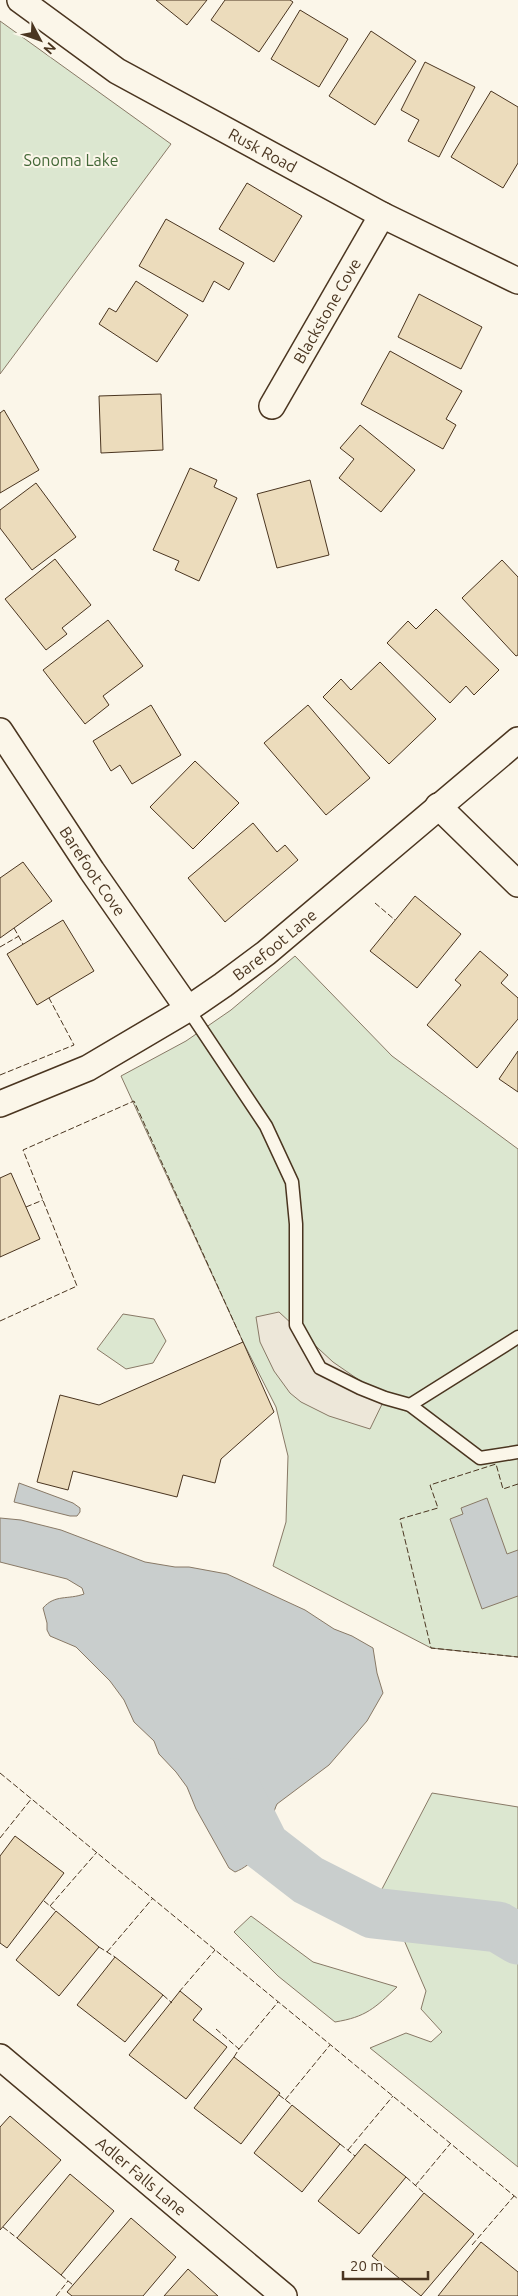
<svg xmlns="http://www.w3.org/2000/svg" width="518" height="2296" viewBox="0 0 518 2296" font-family="Ubuntu,sans-serif">
  <style>
    .green { fill: #dce7d0; stroke: #887966 }
    .parking { fill: #ede7d9; stroke: #887966 }
    .water { fill: #c9cecd; stroke: #887966 }
    .lines { fill: none; stroke-linecap: round; stroke-linejoin: round }
    .river { stroke: #c9cecd; stroke-width: 51 }
    .building { fill: #ecdcbc; stroke: #4a3520 }
    .service-casing { stroke: #4a3520; stroke-width: 15 }
    .minor-casing { stroke: #4a3520; stroke-width: 28 }
    .service { stroke: #fbf6e9; stroke-width: 12 }
    .minor { stroke: #fbf6e9; stroke-width: 25 }
    .fence { stroke: #4a3520; stroke-width: 1; stroke-dasharray: 6 2.5; stroke-linecap: butt }
    .labels { text-anchor: middle; stroke-width: 4; stroke-linejoin: round; paint-order: stroke }
    .street-label { font-size: 16px; fill: #4a3520; stroke: #fbf6e9 }
    .park-label { font-size: 16px; fill: #436837; stroke: #fbf6e9 }
  </style>
  <rect width="100%" height="100%" fill="#fbf6e9"/>
  <!-- green -->
  <g class="green">
    <path d="M0 21 171 144 0 374Z"/>
    <path d="M295 956 392 1056 518 1149V1657L431 1648 273 1566 286 1522 288 1456 276 1407 243 1342 121 1076 186 1041 231 1010Z"/>
    <path d="M123 1314 154 1319 166 1341 153 1363 126 1369 97 1349Z"/>
    <path d="M432 1793 518 1807V2167L370 2048 406 2033 431 2042 442 2032 421 2009 426 1991 382 1889Z"/>
    <path d="M251 1916 313 1962 397 1987C375 2008 366 2017 335 2022L278 1976 234 1932Z"/>
  </g>
  <!-- parking -->
  <path class="parking" d="M279 1312 333 1362 385 1398 370 1429 329 1416 301 1402 290 1393 274 1371 260 1342 256 1317Z"/>
  <!-- water -->
  <g class="water">
    <path d="M19 1483 73 1503 80 1508V1512L77 1516H70L14 1502Z"/>
    <path d="M487 1498 507 1554 518 1550V1596L482 1609 450 1519 463 1514 461 1508Z"/>
    <path d="M0 1518 21 1520 61 1530 145 1562 175 1567H189L227 1574 305 1610 334 1629 352 1636 373 1648 377 1673 383 1693 367 1721 329 1765 277 1804C273 1812 273 1819 271 1827 268 1846 253 1865 235 1872L229 1868 196 1809 187 1787 176 1772 159 1754 154 1741 134 1722 124 1700 110 1681 76 1647 50 1636 47 1630V1623L43 1608C55 1594 68 1600 84 1594L82 1588 67 1579 0 1562Z"/>
  </g>
  <g class="lines">
    <!-- river -->
    <path class="river" d="M233 1784 264 1846 308 1880 373 1913 498 1927 518 1939"/>
  </g>
  <!-- building -->
  <g class="building">
    <path d="M156 0H207L187 25Z"/>
    <path d="M225 0H290L293 2 259 52 211 20Z"/>
    <path d="M300 10 348 39 319 87 271 59Z"/>
    <path d="M371 31 416 61 375 125 329 96Z"/>
    <path d="M425 62 475 87 439 157 408 141 419 120 401 110Z"/>
    <path d="M491 91 518 107V163L503 188 451 157Z"/>
    <path d="M247 183 302 216 274 262 219 229Z"/>
    <path d="M166 219 244 263 229 290 214 281 203 302 139 266Z"/>
    <path d="M136 281 188 315 157 362 99 324 109 308 116 312Z"/>
    <path d="M419 294 482 327 461 369 398 337Z"/>
    <path d="M390 351 462 391 446 419 456 425 443 449 361 404Z"/>
    <path d="M161 394 163 450 101 453 99 396Z"/>
    <path d="M4 410 39 470 0 493V413Z"/>
    <path d="M360 425 415 470 381 512 339 478 354 459 340 448Z"/>
    <path d="M190 468 217 480 214 487 237 498 199 581 175 570 179 561 153 550Z"/>
    <path d="M310 480 329 555 277 568 257 494Z"/>
    <path d="M36 483 76 537 32 570 0 528V510Z"/>
    <path d="M55 559 91 605 62 628 67 634 46 650 5 599Z"/>
    <path d="M502 560 518 577V655L516 656 462 598Z"/>
    <path d="M436 609 499 670 474 695 466 686 450 703 387 643 408 621 416 629Z"/>
    <path d="M108 620 143 666 103 696 109 705 85 724 43 670Z"/>
    <path d="M380 662 436 719 389 764 323 697 341 679 351 690Z"/>
    <path d="M151 705 181 755 132 784 120 765 111 771 93 741Z"/>
    <path d="M308 705 370 778 326 815 264 743Z"/>
    <path d="M195 761 239 803 193 849 150 807Z"/>
    <path d="M253 823 277 852 285 845 298 860 225 922 188 878Z"/>
    <path d="M23 862 52 901 0 938V878Z"/>
    <path d="M415 896 461 934 417 988 370 951Z"/>
    <path d="M63 920 94 971 37 1005 7 954Z"/>
    <path d="M480 951 508 975 501 983 518 998V1019L477 1068 427 1025 461 985 455 980Z"/>
    <path d="M518 1051V1092L499 1079Z"/>
    <path d="M11 1173 40 1239 0 1257V1178Z"/>
    <path d="M243 1342 274 1412 221 1459 215 1483 183 1475 177 1497 73 1471 68 1490 37 1482 60 1395 99 1405Z"/>
    <path d="M15 1836 64 1873 7 1948 0 1943V1856Z"/>
    <path d="M56 1911 99 1947 59 1996 16 1960Z"/>
    <path d="M115 1957 163 1995 125 2042 77 2005Z"/>
    <path d="M180 1991 202 2009 193 2020 227 2047 186 2099 129 2055Z"/>
    <path d="M234 2057 280 2093 241 2144 194 2108Z"/>
    <path d="M292 2105 340 2144 302 2192 254 2153Z"/>
    <path d="M10 2116 61 2160 0 2230V2127Z"/>
    <path d="M365 2144 406 2177 359 2234 318 2201Z"/>
    <path d="M70 2174 114 2211 61 2275 17 2238Z"/>
    <path d="M424 2193 474 2234 421 2296 372 2256Z"/>
    <path d="M131 2218 176 2257 143 2296H72L67 2292Z"/>
    <path d="M481 2242 518 2272V2296H438Z"/>
    <path d="M188 2269 218 2296H164Z"/>
  </g>
  <g class="lines">
    <defs>
      <g id="service">
        <path d="M188 1009 266 1126 292 1182 296 1224V1325L320 1368 360 1388 385 1398 410 1405 480 1458 518 1452"/>
        <path d="M410 1405 518 1337"/>
      </g>
      <g id="minor">
        <path id="s1" d="M20 0 117 71 382 215 518 281"/>
        <path id="s2" d="M272 406 382 215"/>
        <path id="s3" d="M0 731 92 871 188 1009"/>
        <path d="M438 806 518 884"/>
        <path id="s4" d="M0 1104 88 1068 188 1009 223 985 266 953 518 740"/>
        <path id="s5" d="M0 2057 284 2296"/>
      </g>
    </defs>
    <!-- service casing -->
    <use href="#service" class="service-casing"/>
    <!-- minor casing -->
    <use href="#minor" class="minor-casing"/>
    <!-- service -->
    <use href="#service" class="service"/>
    <!-- minor -->
    <use href="#minor" class="minor"/>
    <!-- fence -->
    <g class="fence">
      <path d="M375 903 395 920"/>
      <path d="M14 928 23 944"/>
      <path d="M0 947 19 936"/>
      <path d="M0 1075 74 1045 49 998"/>
      <path d="M26 1207 43 1200"/>
      <path d="M0 1321 77 1286 23 1150 134 1101 243 1342"/>
      <path d="M518 1484 503 1489 496 1464 430 1485 438 1508 400 1519 431 1648 518 1657"/>
      <path d="M0 1773 518 2199"/>
      <path d="M0 1838 32 1798"/>
      <path d="M44 1901 56 1911"/>
      <path d="M50 1906 97 1852"/>
      <path d="M99 1947 115 1957"/>
      <path d="M107 1952 153 1898"/>
      <path d="M179 1992 215 1950"/>
      <path d="M163 1995 172 2003"/>
      <path d="M216 2029 239 2049 234 2057"/>
      <path d="M239 2049 278 2002"/>
      <path d="M279 2095 292 2105"/>
      <path d="M285 2100 330 2045"/>
      <path d="M340 2144 355 2156"/>
      <path d="M348 2150 393 2096"/>
      <path d="M406 2177 424 2193"/>
      <path d="M415 2186 450 2144"/>
      <path d="M3 2227 17 2238"/>
      <path d="M472 2245 514 2196"/>
      <path d="M61 2275 73 2285"/>
      <path d="M56 2296 68 2281"/>
    </g>
  </g>
  <g class="labels">
    <!-- street labels -->
    <g class="street-label">
      <text dy="6" stroke="none"><textPath href="#s1" startOffset="286">Rusk Road</textPath></text>
      <text dy="6" stroke="none"><textPath href="#s2" startOffset="110">Blackstone Cove</textPath></text>
      <text dy="6" stroke="none"><textPath href="#s3" startOffset="168">Barefoot Cove</textPath></text>
      <text dy="6" stroke="none"><textPath href="#s4" startOffset="319">Barefoot Lane</textPath></text>
      <text dy="6" stroke="none"><textPath href="#s5" startOffset="185">Adler Falls Lane</textPath></text>
    </g>
    <!-- park labels -->
    <g class="park-label">
      <text x="71" y="166">Sonoma Lake</text>
    </g>
  </g>
  <!-- north arrow -->
  <g transform="translate(40 40) rotate(131)" stroke="#fbf6e9" stroke-width="4" paint-order="stroke">
  <path d="M0-4L9 19L0 12L-9 19Z" fill="#4a3520"/>
  <text y="-8" font-size="14" font-weight="bold" text-anchor="middle" fill="#4a3520">N</text>
  </g>
  <!-- scale -->
  <path d="M343 2271v8h85v-8" fill="none" stroke="#4a3520" stroke-width="2.5"/>
  <text x="350" y="2271" font-size="15" fill="#4a3520" stroke="#fbf6e9" stroke-width="4" paint-order="stroke">20 m</text>
</svg>
